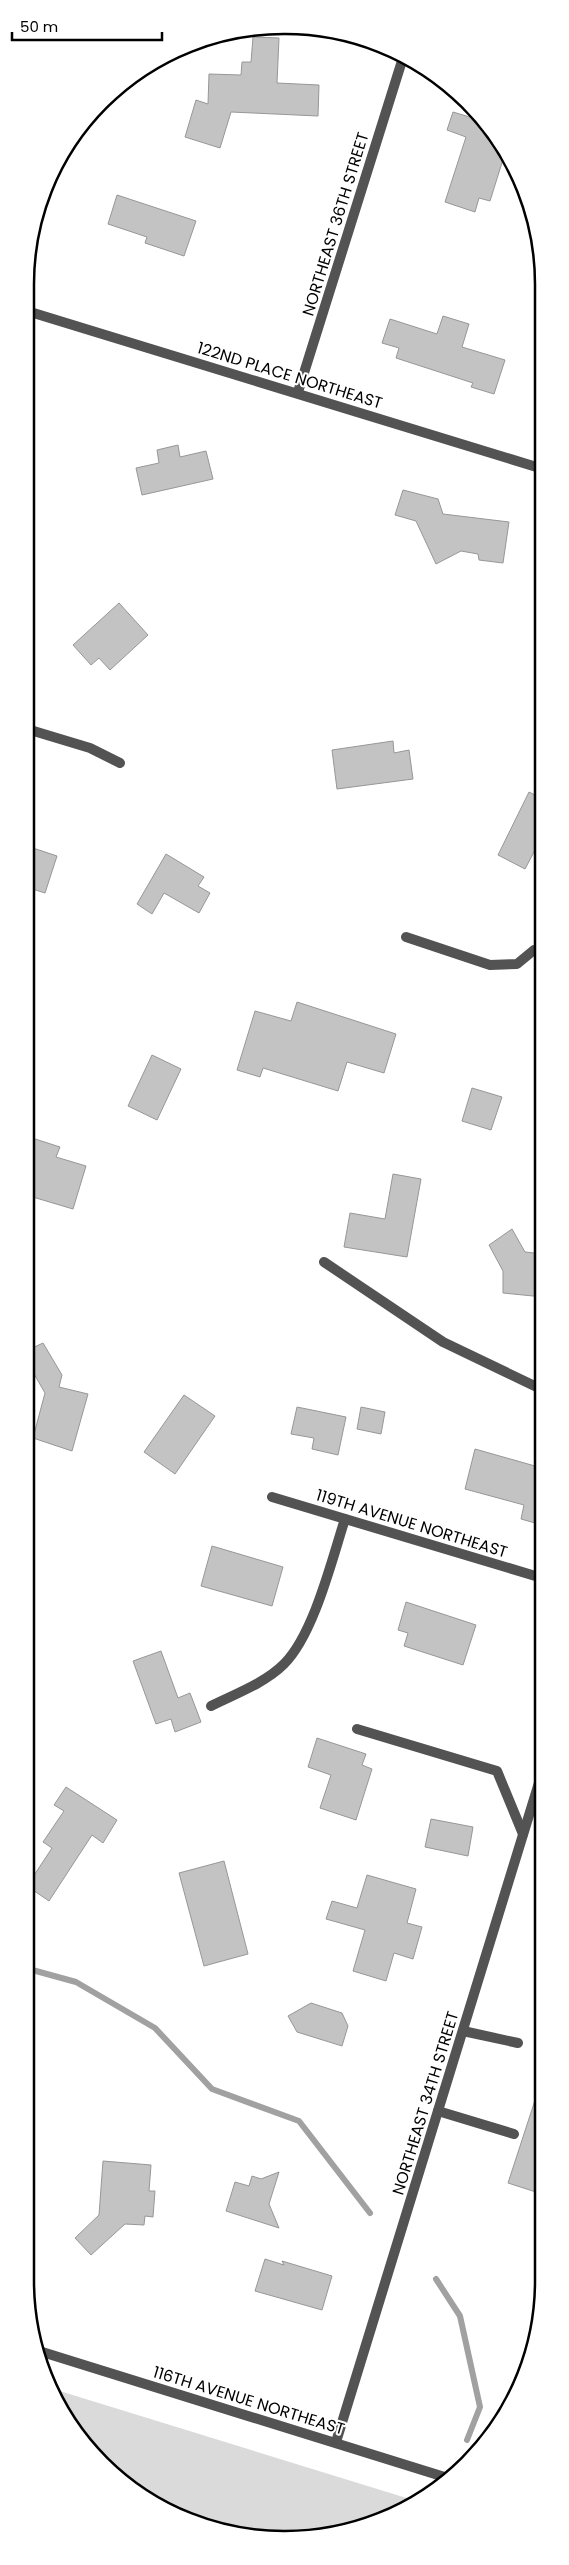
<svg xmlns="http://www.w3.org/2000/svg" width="569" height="2565" viewBox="0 0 569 2565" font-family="Poppins,sans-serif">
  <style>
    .green { fill: #dadada }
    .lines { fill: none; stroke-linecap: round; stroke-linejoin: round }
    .stream { stroke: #a1a1a1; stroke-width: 6 }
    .building { fill: #c3c3c3; stroke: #979797 }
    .service { stroke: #535353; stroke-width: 10 }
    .minor { stroke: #535353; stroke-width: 10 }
    .tertiary { stroke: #535353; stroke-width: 10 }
    .labels { text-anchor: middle; stroke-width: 4; stroke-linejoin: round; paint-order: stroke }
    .street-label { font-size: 16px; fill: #000; stroke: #fff }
    .rim { fill: none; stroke: #000; stroke-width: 2.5 }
  </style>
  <rect width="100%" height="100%" fill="#fff"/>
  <!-- green -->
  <path class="green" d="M50 2388 413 2500 368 2526 268 2539 185 2520 101 2464Z"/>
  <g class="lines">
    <!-- stream -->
    <g class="stream">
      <path d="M25 1968 76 1982 155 2028 212 2089 299 2121 370 2213"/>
      <path d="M436 2279 460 2316 480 2407 467 2440"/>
    </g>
  </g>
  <!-- building -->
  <g class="building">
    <path d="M253 37 279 38 277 83 319 85 318 116 231 112 220 148 185 137 196 100 208 104 209 74 241 75 242 62H251Z"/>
    <path d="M453 112 483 121 505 153 490 201 479 198 475 212 445 202 466 137 447 130Z"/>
    <path d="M117 195 196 221 184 256 145 243 147 237 108 224Z"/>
    <path d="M443 316 469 324 462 347 505 360 494 394 471 387 473 383 396 358 399 348 382 343 390 319 437 334Z"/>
    <path d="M178 445 180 457 206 451 213 479 142 495 136 468 159 463 157 450Z"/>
    <path d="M403 490 438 499 443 514 509 522 503 563 479 560 478 554 461 551 436 564 416 521 395 515Z"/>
    <path d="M119 603 148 635 110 670 99 658 91 665 73 645Z"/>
    <path d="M393 741 394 753 409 750 413 779 337 789 332 750Z"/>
    <path d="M529 792 543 799V835L525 869 498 855Z"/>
    <path d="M27 846 57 856 45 893 26 887Z"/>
    <path d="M166 854 204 877 198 886 210 893 199 913 164 893 152 914 137 904Z"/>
    <path d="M297 1002 396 1034 384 1073 347 1062 338 1091 263 1068 260 1077 237 1070 255 1011 291 1021Z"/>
    <path d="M152 1055 181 1069 157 1120 128 1106Z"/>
    <path d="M472 1088 502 1097 491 1130 462 1121Z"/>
    <path d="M26 1136 60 1147 56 1157 86 1166 73 1209 26 1195Z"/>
    <path d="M393 1174 421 1179 407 1257 344 1247 350 1213 385 1219Z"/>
    <path d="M512 1229 525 1252 543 1254V1297L503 1293V1271L489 1245Z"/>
    <path d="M43 1343 62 1375 59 1387 88 1394 72 1451 33 1438 45 1393 26 1360V1351Z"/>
    <path d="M184 1395 215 1416 175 1474 144 1452Z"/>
    <path d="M297 1407 346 1417 338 1455 312 1449 314 1438 291 1434Z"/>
    <path d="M361 1407 385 1412 381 1434 357 1429Z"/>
    <path d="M475 1449 542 1468V1479L537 1497 542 1499V1525L521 1519 524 1505 465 1489Z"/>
    <path d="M212 1546 283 1567 272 1606 201 1586Z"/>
    <path d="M406 1602 476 1625 463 1665 404 1646 408 1633 398 1630Z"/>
    <path d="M161 1651 178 1698 190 1693 201 1722 175 1732 171 1719 156 1724 133 1661Z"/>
    <path d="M317 1738 366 1754 362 1765 372 1769 356 1820 320 1808 331 1775 308 1767Z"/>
    <path d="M66 1787 117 1820 103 1843 92 1835 49 1901 27 1886 52 1848 43 1842 64 1811 54 1805Z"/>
    <path d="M431 1819 473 1827 468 1856 425 1847Z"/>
    <path d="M224 1861 248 1954 204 1966 179 1873Z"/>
    <path d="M367 1875 416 1889 407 1923 422 1927 413 1959 394 1953 386 1981 353 1971 365 1930 326 1919 332 1901 357 1908Z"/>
    <path d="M311 2003 342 2013 348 2026 342 2046 297 2032 288 2016Z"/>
    <path d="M539 2088 542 2089V2194L508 2183Z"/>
    <path d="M103 2161 151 2165 149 2191H155L153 2217 145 2216 144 2225 125 2224 91 2255 75 2238 99 2215Z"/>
    <path d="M279 2172 269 2204 279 2228 226 2211 235 2182 249 2186 252 2176 261 2179Z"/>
    <path d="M265 2259 284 2265 282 2261 332 2276 322 2310 255 2291Z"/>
  </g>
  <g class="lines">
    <!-- service -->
    <g class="service">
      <path d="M406 937 490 965 517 964 534 950 543 952"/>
      <path d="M324 1262 443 1342 543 1390"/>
      <path d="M211 1706C235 1694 265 1683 284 1664 314 1634 332 1559 345 1519"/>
      <path d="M357 1729 497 1771 523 1834"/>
      <path d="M463 2031 518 2043"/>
      <path d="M438 2111 514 2134"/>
    </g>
    <!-- minor -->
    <g class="minor">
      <path d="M27 311 543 469"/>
      <path d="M298 392 401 64"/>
      <path d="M27 729 90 748 120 763"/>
      <path d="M272 1497 542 1578"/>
      <path d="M336 2442 542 1773"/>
    </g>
    <!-- tertiary -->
    <path class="tertiary" d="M39 2351 451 2479"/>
  </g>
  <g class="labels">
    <!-- street labels -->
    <g class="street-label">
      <text transform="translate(335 224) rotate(-73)" y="6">NORTHEAST 36TH STREET</text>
      <text transform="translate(290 375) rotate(17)" y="6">122ND PLACE NORTHEAST</text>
      <text transform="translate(412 1523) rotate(17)" y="6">119TH AVENUE NORTHEAST</text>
      <text transform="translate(425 2103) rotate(-73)" y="6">NORTHEAST 34TH STREET</text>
      <text transform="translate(249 2400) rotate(17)" y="6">116TH AVENUE NORTHEAST</text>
    </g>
  </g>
  <!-- crop -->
  <path d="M0 0H569V2565H0ZM284 34H285A250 250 0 0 1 535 284V2281A250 250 0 0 1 285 2531H284A250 250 0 0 1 34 2281V284A250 250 0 0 1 284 34Z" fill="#fff" fill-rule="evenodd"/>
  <path class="rim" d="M284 34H285A250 250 0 0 1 535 284V2281A250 250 0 0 1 285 2531H284A250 250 0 0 1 34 2281V284A250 250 0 0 1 284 34Z"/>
  <!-- scale -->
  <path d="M12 32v8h150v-8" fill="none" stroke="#000000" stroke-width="2.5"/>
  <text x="20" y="32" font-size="15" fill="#000000" stroke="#ffffff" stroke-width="4" paint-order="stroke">50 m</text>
</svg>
